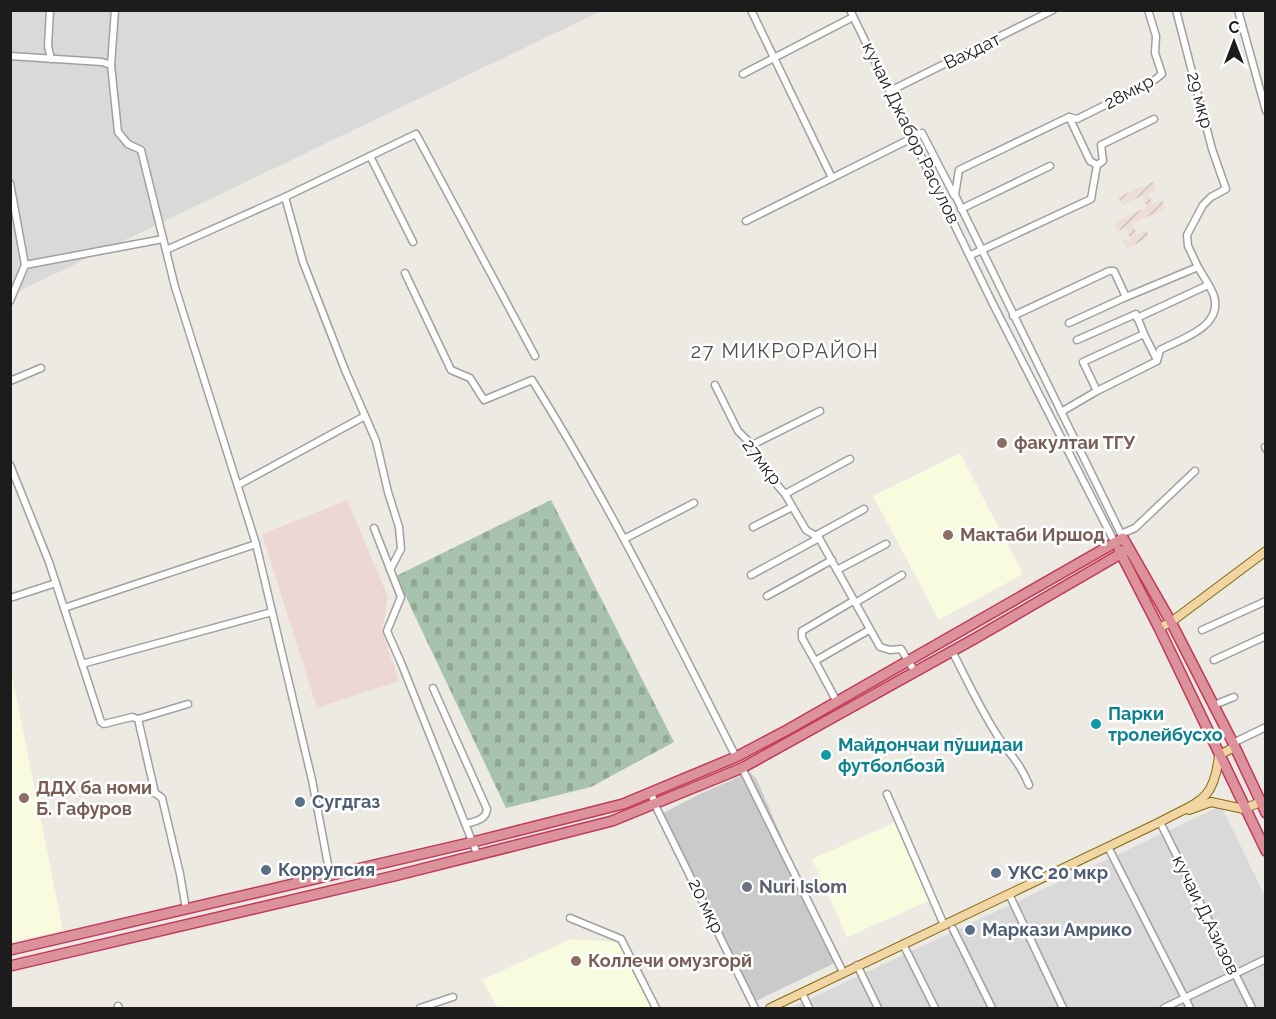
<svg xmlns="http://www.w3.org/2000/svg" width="1276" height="1019" viewBox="0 0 1276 1019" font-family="Raleway,sans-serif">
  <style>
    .residential { fill: #dad9d9 }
    .commercial { fill: #ecd7d4 }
    .education { fill: #f8fbdd }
    .religious { fill: #cacaca }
    .military { fill: url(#military-furrows) }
    .cemetery { fill: url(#cemetery-stones) }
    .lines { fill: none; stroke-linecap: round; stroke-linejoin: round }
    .minor-casing { stroke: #a0a0a0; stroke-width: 9 }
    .major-casing { stroke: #846710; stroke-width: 10 }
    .highway-casing { stroke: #c3375b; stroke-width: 12 }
    .minor { stroke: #fff; stroke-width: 6 }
    .major { stroke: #f1d6a3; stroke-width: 8 }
    .highway { stroke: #dc929a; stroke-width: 9 }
    .education-dot { fill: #8d6e63; stroke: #fff; stroke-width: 2 }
    .culture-dot { fill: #0f9aa8; stroke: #fff; stroke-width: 2 }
    .service-dot { fill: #5c6f8a; stroke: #fff; stroke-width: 2 }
    .worship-dot { fill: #6b7280; stroke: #fff; stroke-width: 2 }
    .labels { text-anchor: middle; stroke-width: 5; stroke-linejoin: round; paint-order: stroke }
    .street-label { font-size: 18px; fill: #1c1c1c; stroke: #fff }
    .education-label { font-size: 18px; font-weight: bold; fill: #785e54; stroke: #fff; text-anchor: start }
    .culture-label { font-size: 18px; font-weight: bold; fill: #0d838f; stroke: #fff; text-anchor: start }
    .service-label { font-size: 18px; font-weight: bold; fill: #4e5e75; stroke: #fff; text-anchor: start }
    .worship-label { font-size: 18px; font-weight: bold; fill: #5b616d; stroke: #fff; text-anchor: start }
    .neighbourhood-label { font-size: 20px; letter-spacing: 1.5px; fill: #4f4f4f; stroke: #fff }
  </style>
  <defs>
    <pattern id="military-furrows" width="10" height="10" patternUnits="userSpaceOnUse" patternTransform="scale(1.5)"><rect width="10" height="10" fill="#eddfd7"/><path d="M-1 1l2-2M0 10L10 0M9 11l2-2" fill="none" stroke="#cbbfb8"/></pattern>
    <pattern id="cemetery-stones" width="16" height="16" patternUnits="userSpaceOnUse" patternTransform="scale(1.5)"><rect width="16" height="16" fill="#a7c3ad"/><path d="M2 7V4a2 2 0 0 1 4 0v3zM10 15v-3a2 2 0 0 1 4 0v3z" fill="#8fa794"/></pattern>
  </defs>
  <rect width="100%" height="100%" fill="#eceae3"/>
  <!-- residential -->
  <g class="residential">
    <path d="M11 11H601L11 295Z"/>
    <path d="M1221 806 1265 896V1008H790Z"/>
  </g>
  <!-- commercial -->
  <path class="commercial" d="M347 500 388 597 382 631 399 681 317 708 262 534Z"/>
  <!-- education -->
  <g class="education">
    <path d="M960 453 1023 574 939 620 873 496Z"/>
    <path d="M10 665 63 930 11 942H10Z"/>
    <path d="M896 822 931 900 847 937 812 859Z"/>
    <path d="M571 939 621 942 652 1008H498L482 980Z"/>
  </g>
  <!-- religious -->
  <path class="religious" d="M750 772 757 780 799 877 839 961 756 1001 663 813 700 794Z"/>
  <!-- military -->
  <path class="military" d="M1153 182 1156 190 1148 194 1153 204 1162 200 1166 208 1132 224 1137 235 1146 230 1149 237 1126 249 1123 242 1130 238 1126 227 1117 231 1113 223 1147 207 1142 196 1122 205 1118 197Z"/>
  <!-- cemetery -->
  <path class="cemetery" d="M551 500 674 742 591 787 506 808 396 576Z"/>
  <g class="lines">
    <defs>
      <g id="minor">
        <path d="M50 10 48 46 51 59"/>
        <path d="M115 10 111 65 118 132 128 144 141 150 175 287 256 544 312 780 330 875"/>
        <path d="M751 10 832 178"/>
        <path d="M850 10 992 302 1115 543"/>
        <path d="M1176 10 1212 149 1226 189 1211 197 1203 205 1187 235 1188 246 1198 267"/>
        <path d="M1238 10 1266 111"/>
        <path d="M10 56 102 62 111 65"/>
        <path d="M743 74 853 17"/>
        <path d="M890 91 1053 10"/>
        <path d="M1069 117 1077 119 1152 82 1162 74 1155 53 1156 36 1148 10"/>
        <path d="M370 156 413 242"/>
        <path d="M10 183 25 265"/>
        <path d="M285 197 303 262 345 370 376 441 388 492 399 527 401 549 390 570"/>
        <path d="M961 209 1050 166"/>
        <path d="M746 221 922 133 954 195"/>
        <path d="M166 250 285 197 416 134 535 356"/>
        <path d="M971 255 1091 199 1097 165"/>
        <path d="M405 273 451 370 470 378 484 400 532 380C608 501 671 629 736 757"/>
        <path d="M10 301 25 265 163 239"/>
        <path d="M1013 316 1109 271H1114L1126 297 1069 323"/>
        <path d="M1137 318 1208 285"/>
        <path d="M1144 334 1157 360"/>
        <path d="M1077 340 1136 314 1144 334 1083 362 1097 391 1157 361 1160 350C1181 339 1223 327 1214 296 1211 287 1203 276 1198 267L1126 297"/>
        <path d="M10 381 41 368"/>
        <path d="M715 385 738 431 752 445 766 472 785 494 806 530 819 538 880 647 890 650 901 649 915 672"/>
        <path d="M1061 412 1097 391"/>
        <path d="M752 445 820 411"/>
        <path d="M1265 447 1266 449"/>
        <path d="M10 465 49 562 101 722 104 724 132 717 138 719 155 793 162 798 180 874 186 909"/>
        <path d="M238 485 365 416"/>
        <path d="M785 494 850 459"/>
        <path d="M753 527 792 507"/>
        <path d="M374 528 401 597 387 631 402 665 478 856"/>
        <path d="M1121 534 1135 528 1195 471"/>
        <path d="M815 536 864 509"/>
        <path d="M1123 538 955 195 959 170 1069 117 1090 161 1097 165 1103 161 1101 145 1154 119"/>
        <path d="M624 539 694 503"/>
        <path d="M837 570 886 544"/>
        <path d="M751 575 819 538"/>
        <path d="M767 596 832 560"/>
        <path d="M10 598 56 583"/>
        <path d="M855 603 902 575"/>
        <path d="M64 608 256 544"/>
        <path d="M1202 630 1266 601"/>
        <path d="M952 651C967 680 981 711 999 738 1011 756 1020 763 1029 785"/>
        <path d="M1214 660 1266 636"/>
        <path d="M815 661 802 638V631L853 601"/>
        <path d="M82 664 272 612"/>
        <path d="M433 688 487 809C486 820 475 821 466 824"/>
        <path d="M837 702 815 661 869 630"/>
        <path d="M1214 705 1234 697"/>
        <path d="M138 719 188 704"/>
        <path d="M1233 743 1266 727"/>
        <path d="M742 768 843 972"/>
        <path d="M651 792 655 805 755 1008"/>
        <path d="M887 794 944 925"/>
        <path d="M1160 822 1252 1008"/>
        <path d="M1108 847 1190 1008"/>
        <path d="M1009 894 1063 1008"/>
        <path d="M570 918 621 939 656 1008"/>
        <path d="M953 929 992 1008"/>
        <path d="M903 944 935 1008"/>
        <path d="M857 965 878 1008"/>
        <path d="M802 993 809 1008"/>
        <path d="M118 1006 119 1008"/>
        <path d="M420 1008 453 997"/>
        <path d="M1164 1008 1266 959"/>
      </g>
      <g id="major">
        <path d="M1159 628 1171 622 1266 551"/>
        <path d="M1189 810 1211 802 1244 809 1260 802"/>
        <path d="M770 1008 1160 822C1198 801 1214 803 1219 755L1235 747"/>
      </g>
      <g id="highway">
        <path d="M1119 550 1159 628 1266 851"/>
        <path d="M10 950 473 842 623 804 736 757 789 729 1123 538 1171 622 1233 743 1266 813"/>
        <path d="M10 966 394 876 612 821 742 768 974 639 1129 549"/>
      </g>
    </defs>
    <!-- minor casing -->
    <use href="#minor" class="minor-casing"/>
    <!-- major casing -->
    <use href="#major" class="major-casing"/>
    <!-- highway casing -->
    <use href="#highway" class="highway-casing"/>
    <!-- minor -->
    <use href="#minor" class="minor"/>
    <!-- major -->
    <use href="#major" class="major"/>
    <!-- highway -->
    <use href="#highway" class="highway"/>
  </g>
  <!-- markers -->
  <g class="education-dot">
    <circle cx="1002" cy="443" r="6"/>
    <circle cx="948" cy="535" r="6"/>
    <circle cx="24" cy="798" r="6"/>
    <circle cx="576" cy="961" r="6"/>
  </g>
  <g class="culture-dot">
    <circle cx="1096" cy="724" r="6"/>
    <circle cx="826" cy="755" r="6"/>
  </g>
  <g class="service-dot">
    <circle cx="300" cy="802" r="6"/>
    <circle cx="266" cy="870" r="6"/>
    <circle cx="996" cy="873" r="6"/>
    <circle cx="970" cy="930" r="6"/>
  </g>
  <circle class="worship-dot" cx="747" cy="887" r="6"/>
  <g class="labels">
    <!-- street labels -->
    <g class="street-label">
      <text transform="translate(972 51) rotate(-26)" y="6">Ваҳдат</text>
      <text transform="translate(1129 92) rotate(-28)" y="6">28мкр</text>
      <text transform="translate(1200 100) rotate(75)" y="6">29 мкр</text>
      <text transform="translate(911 133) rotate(64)" y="6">кучаи Джабор Расулов</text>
      <text transform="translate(762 462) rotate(53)" y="6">27мкр</text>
      <text transform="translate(706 906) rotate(64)" y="6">20 мкр</text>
      <text transform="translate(1206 915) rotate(64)" y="6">кучаи Д.Азизов</text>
    </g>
    <!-- education labels -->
    <g class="education-label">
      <text x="1014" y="449">факултаи ТГУ</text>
      <text x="960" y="541">Мактаби Иршод</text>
      <text x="36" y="794">ДДХ ба номи<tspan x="36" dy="21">Б. Гафуров</tspan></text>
      <text x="588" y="967">Коллечи омузгорй</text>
    </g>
    <!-- culture labels -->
    <g class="culture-label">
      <text x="1108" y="720">Парки<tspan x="1108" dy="21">тролейбусхо</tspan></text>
      <text x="838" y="751">Майдончаи пӯшидаи<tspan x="838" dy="21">футболбозӣ</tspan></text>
    </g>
    <!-- service labels -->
    <g class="service-label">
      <text x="312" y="808">Сугдгаз</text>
      <text x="278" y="876">Коррупсия</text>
      <text x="1008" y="879">УКС 20 мкр</text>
      <text x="982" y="936">Маркази Амрико</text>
    </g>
    <!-- worship labels -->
    <g class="worship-label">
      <text x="759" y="893">Nuri Islom</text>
    </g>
    <!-- neighbourhood labels -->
    <g class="neighbourhood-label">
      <text x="785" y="358">27 МИКРОРАЙОН</text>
    </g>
  </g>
  <!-- border -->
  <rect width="1276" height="1019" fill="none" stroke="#1c1c1c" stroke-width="24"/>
  <!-- north arrow -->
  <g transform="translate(1234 42)" stroke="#ffffff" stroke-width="4.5" paint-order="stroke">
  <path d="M0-4.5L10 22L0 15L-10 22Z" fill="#1c1c1c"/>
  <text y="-9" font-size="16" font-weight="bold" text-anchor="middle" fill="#1c1c1c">С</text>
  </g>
</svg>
